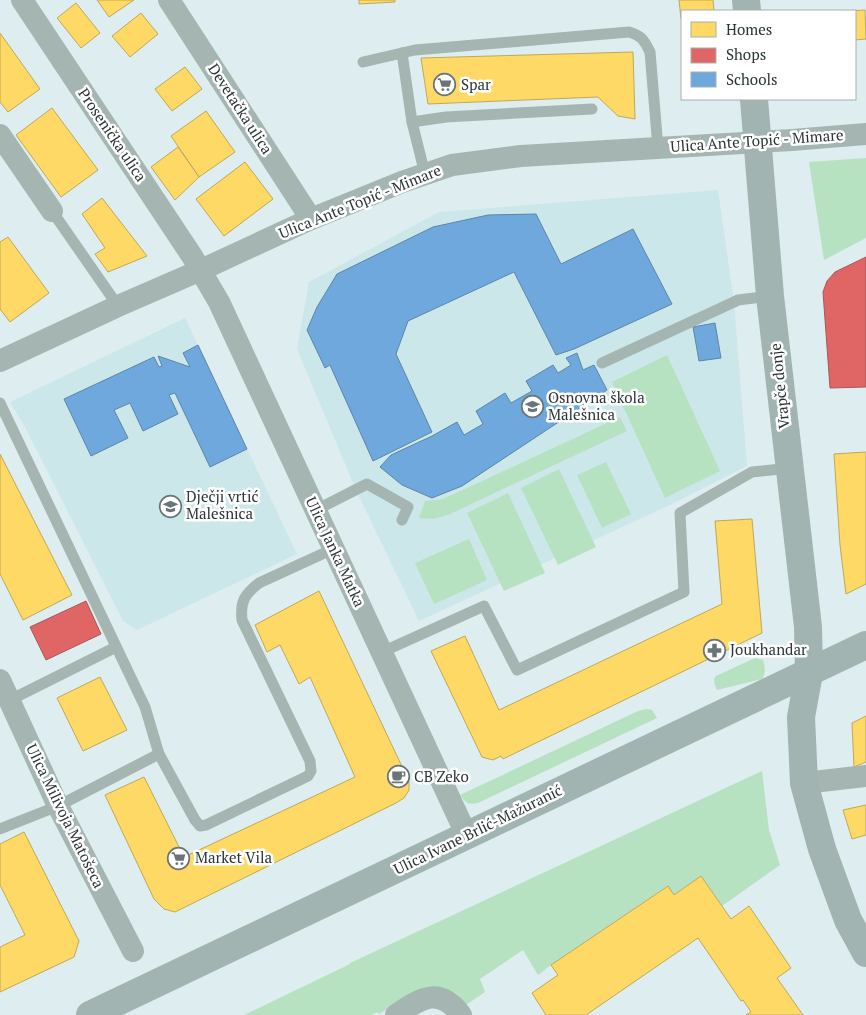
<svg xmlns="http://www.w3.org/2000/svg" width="866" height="1015" viewBox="0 0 866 1015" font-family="'PT Serif',serif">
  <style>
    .built { fill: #cce7ea }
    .green { fill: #b7e2c1 }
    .homes { fill: #ffd966; stroke: #bfa858 }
    .shops { fill: #e06666; stroke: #aa5758 }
    .schools { fill: #6fa8dc; stroke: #5b86aa }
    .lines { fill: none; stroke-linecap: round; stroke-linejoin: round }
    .lane { stroke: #a5b6b2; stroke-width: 11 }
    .street { stroke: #a5b6b2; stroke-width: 22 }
    .secondary { stroke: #a2b4b1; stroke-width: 28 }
    .labels { text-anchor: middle; stroke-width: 5; stroke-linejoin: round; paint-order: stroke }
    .poi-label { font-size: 15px; fill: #2b3536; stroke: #fff; text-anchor: start }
    .street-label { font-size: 15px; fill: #2b3536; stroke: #fff }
  </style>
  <rect width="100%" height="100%" fill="#deedef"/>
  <!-- built -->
  <g class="built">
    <path d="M718 190 734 302 747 466 670 505 419 621 356 490 297 349 309 282 439 212Z"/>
    <path d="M185 318 297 554 137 630 123 621 25 427 10 402Z"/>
  </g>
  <!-- green -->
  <g class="green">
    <path d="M866 158V238L824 260 809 162Z"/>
    <path d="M667 355 720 471 665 498 612 382Z"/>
    <path d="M620 417 627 431 450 514 434 519 419 518 425 501 443 499Z"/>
    <path d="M606 462 631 514 602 528 577 475Z"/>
    <path d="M559 469 596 547 558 565 521 488Z"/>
    <path d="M508 493 545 573 504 591 467 513Z"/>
    <path d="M469 539 487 580 434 604 415 563Z"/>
    <path d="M755 658 763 660C765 666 766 673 762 679L717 690C715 685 712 680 716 676Z"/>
    <path d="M646 709 652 710 657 718 478 803C468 805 467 804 460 795L638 711Z"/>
    <path d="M762 771 769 830 780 865 722 906 701 876 674 895 667 886 551 965 538 975 523 950 480 979 485 992 466 1005 457 994 448 990 415 992 379 1014 377 1012 372 1015H244L350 964V963Z"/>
  </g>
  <!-- homes -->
  <g class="homes">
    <path d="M97 0H134L109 17Z"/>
    <path d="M359 0H395V2L359 4Z"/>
    <path d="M679 0H713L714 11H682V19H681Z"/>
    <path d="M76 3 100 33 81 48 57 18Z"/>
    <path d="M865 10 866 39 855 40V11H849Z"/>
    <path d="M141 13 158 34 130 57 112 36Z"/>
    <path d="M0 33 40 89 8 112 0 102Z"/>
    <path d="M633 52 635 119 618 116 598 97 428 104 421 58Z"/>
    <path d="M185 67 202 89 172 111 155 89Z"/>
    <path d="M52 108 98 170 61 197 16 135Z"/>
    <path d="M206 111 235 152 199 177 171 136Z"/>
    <path d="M178 147 199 177 175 200 151 167Z"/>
    <path d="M245 162 273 199 224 236 196 199Z"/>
    <path d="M102 198 147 256 108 272 95 254 105 248 82 214Z"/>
    <path d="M8 237 49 293 10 322 0 309V242Z"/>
    <path d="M866 452V584L846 594 840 545 834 454Z"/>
    <path d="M0 454 72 595 23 620 0 574Z"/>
    <path d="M752 519 762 633 503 759 501 756 493 760 482 757 431 651 465 636 499 710 722 604 715 521Z"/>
    <path d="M319 591 406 775 409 782V790L404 798 396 803 175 912 164 909 154 899 105 795 144 777 184 857 355 777 310 677 299 684 280 645 267 652 255 625Z"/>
    <path d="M100 677 127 730 83 751 57 698Z"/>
    <path d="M866 716V762L854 767 852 723Z"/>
    <path d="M866 805V835L852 839 843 810Z"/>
    <path d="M24 832 79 941 74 957 0 992V947L25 935 0 885V844Z"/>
    <path d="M701 876 731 919 749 906 791 968 777 978 803 1015H746L751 1012 743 1000 741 1001 698 938 586 1015H546L532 993 558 975 551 965 668 886 674 895Z"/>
  </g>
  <!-- shops -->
  <g class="shops">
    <path d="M866 257V387L830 388 823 292 827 281 835 272Z"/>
    <path d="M86 601 101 634 46 660 30 627Z"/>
  </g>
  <!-- schools -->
  <g class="schools">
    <path d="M536 214 561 264 633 229 672 304 574 349 556 355 514 272 408 321 396 354 432 432 373 461 330 365 325 368 307 330 317 307 337 274 433 227 488 215Z"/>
    <path d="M715 323 721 358 699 361 693 327Z"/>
    <path d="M198 345 247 449 210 467 175 393 169 395 178 414 143 431 130 403 114 410 128 438 91 456 64 399 154 357 159 367 162 366 158 356 190 367 183 353Z"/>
    <path d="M577 353 583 370 594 365 607 390 462 486 432 498 402 485 380 467 391 455 432 436 457 422 464 435 483 424 476 411 505 393 511 403 532 391 526 381 553 365 558 373 571 365 566 358Z"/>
  </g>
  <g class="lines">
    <!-- lane -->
    <g class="lane">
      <path d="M402 53 412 122 446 117 592 109"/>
      <path d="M363 62 415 50 629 32C642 36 644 40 650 52L658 148"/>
      <path d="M412 122 425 174"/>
      <path d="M52 211 118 306"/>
      <path d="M602 363 734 302 738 300 770 296"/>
      <path d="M0 403 145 707 159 754 195 820 200 826 206 825 308 776 311 771 310 761 242 620C240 601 245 594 259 583L333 549"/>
      <path d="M316 510 367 484 408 507 402 520"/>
      <path d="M382 652 484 606 517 670 684 592 680 513 752 472 790 468"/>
      <path d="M6 702 116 647"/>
      <path d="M0 829 58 806 159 754"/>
    </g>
    <!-- street -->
    <g class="street">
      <path d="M22 0 192 256 219 302 467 836"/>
      <path d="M169 0 311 219"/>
      <path d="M0 135 52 211"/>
      <path d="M0 361 118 306 201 270 311 219 402 182 452 165 521 156 792 140 866 134"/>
      <path d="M0 680 58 806 133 951"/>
      <path d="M804 783 866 776"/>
      <path d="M396 1015C420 999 439 985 461 1015"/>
    </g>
    <!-- secondary -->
    <g class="secondary">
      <path d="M746 0 747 11"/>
      <path d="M754 99 770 296 808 627 809 673 801 717 804 783 822 849 848 920 866 953"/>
      <path d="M90 1015 866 645"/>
    </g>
  </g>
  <!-- icons -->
  <defs>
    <symbol id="supermarket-ring" viewBox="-11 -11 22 22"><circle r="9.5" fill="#fff" stroke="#6a7577" stroke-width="1.5"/><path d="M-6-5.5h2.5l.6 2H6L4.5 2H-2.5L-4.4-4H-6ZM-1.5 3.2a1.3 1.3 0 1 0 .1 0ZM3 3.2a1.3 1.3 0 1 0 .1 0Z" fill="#6a7577"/></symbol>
    <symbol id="school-ring" viewBox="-11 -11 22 22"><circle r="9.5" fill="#fff" stroke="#6a7577" stroke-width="1.5"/><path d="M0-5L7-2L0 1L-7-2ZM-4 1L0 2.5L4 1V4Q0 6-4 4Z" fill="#6a7577"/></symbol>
    <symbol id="pharmacy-ring" viewBox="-11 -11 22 22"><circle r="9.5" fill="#fff" stroke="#6a7577" stroke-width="1.5"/><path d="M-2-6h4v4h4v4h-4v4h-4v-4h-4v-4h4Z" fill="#6a7577"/></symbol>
    <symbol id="cafe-ring" viewBox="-11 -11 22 22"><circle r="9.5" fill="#fff" stroke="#6a7577" stroke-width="1.5"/><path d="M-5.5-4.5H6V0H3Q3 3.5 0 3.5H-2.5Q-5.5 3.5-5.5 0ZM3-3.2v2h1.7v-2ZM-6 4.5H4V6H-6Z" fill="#6a7577"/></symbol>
  </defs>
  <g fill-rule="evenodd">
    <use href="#supermarket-ring" x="432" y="72" width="25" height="25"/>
    <use href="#school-ring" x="520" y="394" width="25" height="25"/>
    <use href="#school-ring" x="158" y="494" width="25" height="25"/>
    <use href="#pharmacy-ring" x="702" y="638" width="25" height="25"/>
    <use href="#cafe-ring" x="386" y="764" width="25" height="25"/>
    <use href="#supermarket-ring" x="166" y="846" width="25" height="25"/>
  </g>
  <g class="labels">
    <!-- poi labels -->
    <g class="poi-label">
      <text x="461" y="90">Spar</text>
      <text x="548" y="403">Osnovna škola<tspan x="548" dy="17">Malešnica</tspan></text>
      <text x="186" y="502">Dječji vrtić<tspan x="186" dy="17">Malešnica</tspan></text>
      <text x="730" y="655">Joukhandar</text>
      <text x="414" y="782">CB Zeko</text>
      <text x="195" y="863">Market Vila</text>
    </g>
    <!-- street labels -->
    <g class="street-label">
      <text transform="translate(240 109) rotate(57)" y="5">Devetačka ulica</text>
      <text transform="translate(112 135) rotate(56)" y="5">Prosenička ulica</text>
      <text transform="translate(757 141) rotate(-4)" y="5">Ulica Ante Topić - Mimare</text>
      <text transform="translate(360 202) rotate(-22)" y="5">Ulica Ante Topić - Mimare</text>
      <text transform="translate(780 386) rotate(-96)" y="5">Vrapče donje</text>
      <text transform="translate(335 552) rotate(65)" y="5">Ulica Janka Matka</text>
      <text transform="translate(65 816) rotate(64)" y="5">Ulica Milivoja Matošeca</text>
      <text transform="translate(478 830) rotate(-26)" y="5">Ulica Ivane Brlić-Mažuranić</text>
    </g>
  </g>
  <!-- legend -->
  <rect x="681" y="10" width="175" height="90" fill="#ffffff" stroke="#aaaeaf"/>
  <rect x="691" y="22" width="25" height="15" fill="#ffd966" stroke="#aaaeaf"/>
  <text x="726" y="35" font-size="15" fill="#2b3536">Homes</text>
  <rect x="691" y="48" width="25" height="15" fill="#e06666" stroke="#aaaeaf"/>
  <text x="726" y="60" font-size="15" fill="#2b3536">Shops</text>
  <rect x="691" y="72" width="25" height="15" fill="#6fa8dc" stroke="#aaaeaf"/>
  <text x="726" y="85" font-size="15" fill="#2b3536">Schools</text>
</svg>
